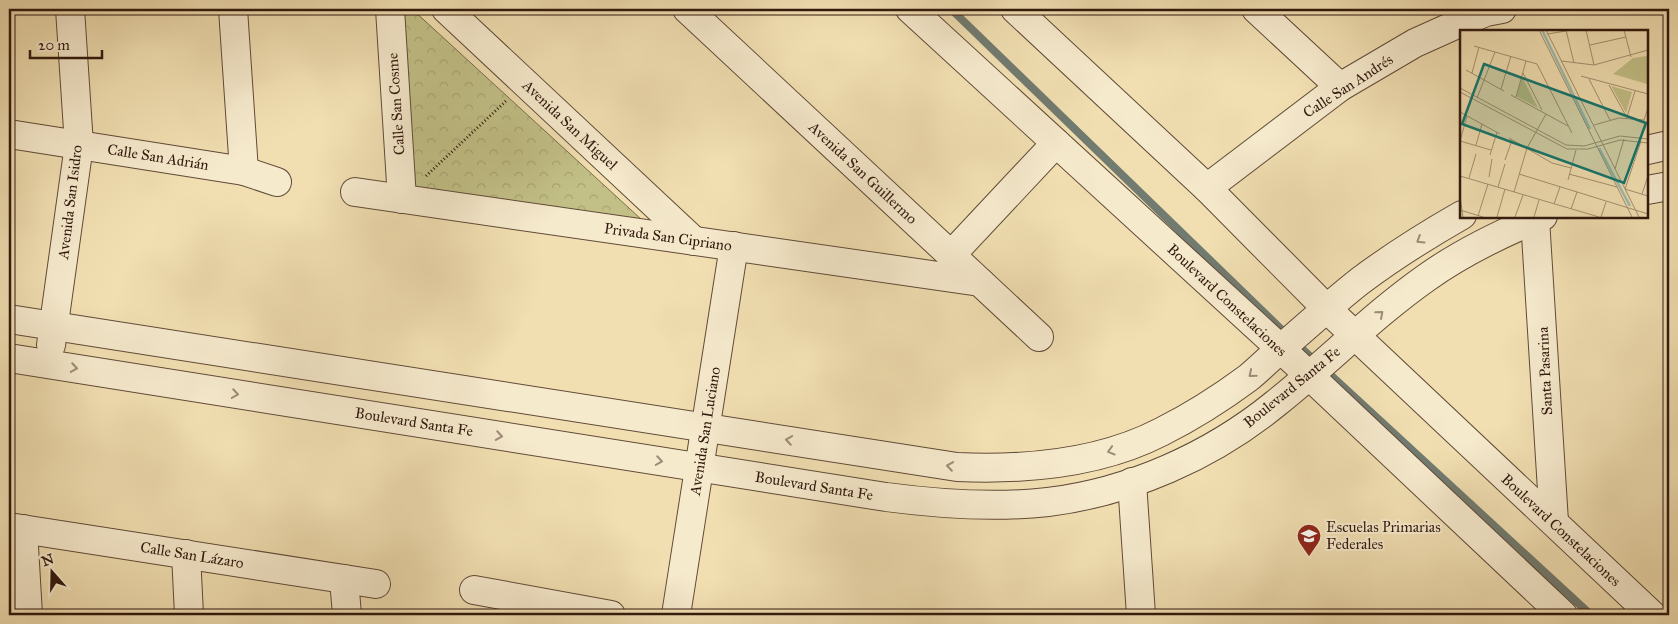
<svg xmlns="http://www.w3.org/2000/svg" width="1678" height="624" viewBox="0 0 1678 624" font-family="'IM FELL Great Primer',serif">
  <style>
    .park { fill: url(#park-crowns); stroke: #7a6c4a }
    .lines { fill: none; stroke-linecap: round; stroke-linejoin: round }
    .stream { stroke: #717b70; stroke-width: 8 }
    .minor-casing { stroke: #614a37; stroke-width: 30 }
    .path { stroke: #31190e; stroke-width: 3; stroke-dasharray: 1 2.5; stroke-linecap: butt }
    .minor { stroke: #f6eacd; stroke-width: 28 }
    .oneway { stroke: #9d8c77 }
    .labels { text-anchor: middle; stroke-width: 4; stroke-linejoin: round; paint-order: stroke }
    .street-label { font-size: 15px; fill: #31190e; stroke: #f6eacd }
    .poi-label { font-size: 15px; fill: #31190e; stroke: #f6eacd; text-anchor: start }
    .inset-river { fill: none; stroke: #9bbcb1; stroke-width: 2.5 }
    .inset-road { fill: none; stroke: #a49070; stroke-width: 1 }
    .view { fill: #0f766e; fill-opacity: 0.15; stroke: #0f766e; stroke-width: 2.5 }
    .inset-edge { fill: none; stroke: #31190e; stroke-width: 2.5 }
  </style>
  <defs>
    <pattern id="park-crowns" width="20" height="18" patternUnits="userSpaceOnUse" patternTransform="scale(1.25)"><rect width="20" height="18" fill="#c2c087"/><path d="M2 6a3 3 0 1 1 6 0M12 15a3 3 0 1 1 6 0" fill="none" stroke="#a7a473"/></pattern>
  </defs>
  <rect width="100%" height="100%" fill="#f1dfb2"/>
  <filter id="stains"><feTurbulence type="fractalNoise" baseFrequency=".004" numOctaves="4"/><feColorMatrix values="0 0 0 0 .2 0 0 0 0 .09 0 0 0 0 .02 0 0 0 .5 -.17"/></filter>
  <radialGradient id="worn" r=".72"><stop offset=".6" stop-color="#630" stop-opacity="0"/><stop offset="1" stop-color="#630" stop-opacity=".3"/></radialGradient>
  <!-- park -->
  <path class="park" d="M389 9H412L642 220 399 186Z"/>
  <g class="lines">
    <!-- stream -->
    <g class="stream">
      <path d="M951 9 1282 330 1316 362"/>
      <path d="M1325 370 1591 615"/>
    </g>
    <defs>
      <g id="minor">
        <path d="M233 9 244 171"/>
        <path d="M390 9 402 199"/>
        <path d="M446 9 694 241"/>
        <path d="M687 9 1039 337"/>
        <path d="M910 9 1281 349 1563 615"/>
        <path d="M1015 9 1207 188 1327 309 1652 615"/>
        <path d="M1256 9 1340 87"/>
        <path d="M9 134 244 171 277 182"/>
        <path d="M1647 150 1669 145"/>
        <path d="M1207 188 1340 87 1415 43 1455 25 1486 12 1502 9"/>
        <path d="M1647 190 1669 186"/>
        <path d="M355 192 980 282"/>
        <path d="M1535 219 1554 522"/>
        <path d="M951 255 1056 143"/>
        <path d="M9 319 957 467C1025 470 1099 464 1161 432 1191 417 1221 398 1248 378 1259 369 1269 359 1279 350 1306 327 1332 303 1360 281 1392 257 1427 235 1462 215"/>
        <path d="M51 345 79 145 70 9"/>
        <path d="M9 358 886 497C939 504 995 508 1048 502 1130 492 1211 456 1275 404 1327 363 1372 316 1426 278 1462 252 1502 233 1543 216"/>
        <path d="M1132 482 1141 615"/>
        <path d="M9 527 376 584"/>
        <path d="M23 529 28 615"/>
        <path d="M186 554 189 615"/>
        <path d="M344 579 347 615"/>
        <path d="M474 590 611 615"/>
        <path d="M676 615 734 246"/>
      </g>
    </defs>
    <!-- minor casing -->
    <use href="#minor" class="minor-casing"/>
    <!-- path -->
    <path class="path" d="M426 176 507 100"/>
    <!-- minor -->
    <use href="#minor" class="minor"/>
  </g>
  <!-- one-way arrows -->
  <defs><path id="oneway-chevron" d="M-2-3.5L2.5 0L-2 3.5" fill="none" stroke-width="1.6" stroke-linecap="round" stroke-linejoin="round" transform="scale(1.25)"/></defs>
  <g class="oneway">
    <use href="#oneway-chevron" transform="translate(1420 240) rotate(148)"/>
    <use href="#oneway-chevron" transform="translate(1380 314) rotate(-41)"/>
    <use href="#oneway-chevron" transform="translate(74 368) rotate(9)"/>
    <use href="#oneway-chevron" transform="translate(1252 374) rotate(140)"/>
    <use href="#oneway-chevron" transform="translate(235 394) rotate(9)"/>
    <use href="#oneway-chevron" transform="translate(499 436) rotate(9)"/>
    <use href="#oneway-chevron" transform="translate(789 440) rotate(-171)"/>
    <use href="#oneway-chevron" transform="translate(1111 451) rotate(163)"/>
    <use href="#oneway-chevron" transform="translate(659 461) rotate(9)"/>
    <use href="#oneway-chevron" transform="translate(950 466) rotate(-172)"/>
  </g>
  <!-- icons -->
  <defs>
    <symbol id="school-pin" viewBox="-11 -11 22 30"><path d="M0 17L-7.5 6A9.5 9.5 0 1 1 7.5 6Z" fill="#8f2418" stroke="#f6eacd"/><path d="M0-5L7-2L0 1L-7-2ZM-4 1L0 2.5L4 1V4Q0 6-4 4Z" fill="#fff"/></symbol>
  </defs>
  <g fill-rule="evenodd">
    <use href="#school-pin" x="1295" y="522" width="28" height="38"/>
  </g>
  <g class="labels">
    <!-- street labels -->
    <g class="street-label">
      <text transform="translate(1348 86) rotate(-33)" y="5">Calle San Andrés</text>
      <text transform="translate(396 104) rotate(-94)" y="5">Calle San Cosme</text>
      <text transform="translate(570 125) rotate(43)" y="5">Avenida San Miguel</text>
      <text transform="translate(158 157) rotate(9)" y="5">Calle San Adrián</text>
      <text transform="translate(863 173) rotate(43)" y="5">Avenida San Guillermo</text>
      <text transform="translate(70 202) rotate(-83)" y="5">Avenida San Isidro</text>
      <text transform="translate(668 237) rotate(8)" y="5">Privada San Cipriano</text>
      <text transform="translate(1227 300) rotate(43)" y="5">Boulevard Constelaciones</text>
      <text transform="translate(1545 371) rotate(-93)" y="5">Santa Pasarina</text>
      <text transform="translate(1292 387) rotate(-39)" y="5">Boulevard Santa Fe</text>
      <text transform="translate(414 422) rotate(9)" y="5">Boulevard Santa Fe</text>
      <text transform="translate(705 431) rotate(-81)" y="5">Avenida San Luciano</text>
      <text transform="translate(814 486) rotate(9)" y="5">Boulevard Santa Fe</text>
      <text transform="translate(1561 530) rotate(43)" y="5">Boulevard Constelaciones</text>
      <text transform="translate(192 555) rotate(9)" y="5">Calle San Lázaro</text>
    </g>
    <!-- poi labels -->
    <g class="poi-label">
      <text x="1326" y="532">Escuelas Primarias<tspan x="1326" dy="17">Federales</tspan></text>
    </g>
  </g>
  <!-- overview -->
  <g transform="translate(1460 30)">
    <rect width="188" height="188" fill="#f1dfb2"/>
    <path d="M187 26V54L153 44 173 28Z" fill="#c2c087"/>
    <path d="M62 47 78 78 56 66ZM151 56 172 62 166 83Z" fill="#c2c087"/>
    <path class="inset-river" d="M82 0 130 99M139 118 170 176"/>
    <path class="inset-road" d="M79 0 172 187M86 0 179 187M106 0 114 33M126 0 134 35M164 0 171 27M87 4 106 1M130 15 166 7M14 16 77 34 112 103M101 31 134 35 188 20M6 40 44 61M12 43 19 17M63 43 82 80M121 46 188 64M129 49 150 90M149 55 167 88M0 58 106 115 124 116 160 106 188 109M41 59 51 26M0 62 107 119H128L160 110 188 113M51 65 108 96M56 67 66 31M17 68 35 22M0 82 40 104M7 86 0 111 31 120M167 87 175 61M183 93 188 78M134 95 159 88 184 90M49 108 92 133 111 138M181 111 165 159 188 166M16 115 22 94M30 125 37 102M45 130 52 110M155 139 164 109M59 144 188 184M109 144 157 157M0 146 139 187M29 147 32 129M9 148 16 124M108 150 116 120M38 157 45 134M54 162 67 118 86 84M182 164 188 146M0 166 3 187M94 174 100 157M111 179 117 162M0 180 23 187M18 186 28 154M37 187 45 159M55 187 63 165M74 187 79 170M141 187 146 172"/>
    <path class="view" d="M24 34 186 93 164 153 2 94Z"/>
    <rect width="188" height="188" class="inset-edge"/>
  </g>
  <!-- margin -->
  <rect width="1678" height="624" fill="none" stroke="#f1dfb2" stroke-width="30"/>
  <rect x="10" y="10" width="1658" height="604" fill="none" stroke="#31190e" stroke-width="2.5"/>
  <rect x="15" y="15" width="1648" height="594" fill="none" stroke="#31190e"/>
  <!-- north arrow -->
  <g transform="translate(52 572) rotate(340)" stroke="#f6eacd" stroke-width="4" paint-order="stroke">
  <path d="M0-4L9 19L0 12L-9 19Z" fill="#31190e"/>
  <text y="-8" font-size="14" font-weight="bold" text-anchor="middle" fill="#31190e">N</text>
  </g>
  <!-- scale -->
  <path d="M30 50v8h72v-8" fill="none" stroke="#31190e" stroke-width="2.5"/>
  <text x="38" y="50" font-size="15" fill="#31190e" stroke="#f6eacd" stroke-width="4" paint-order="stroke">20 m</text>
  <rect width="100%" height="100%" filter="url(#stains)"/>
  <rect width="100%" height="100%" fill="url(#worn)"/>
</svg>
